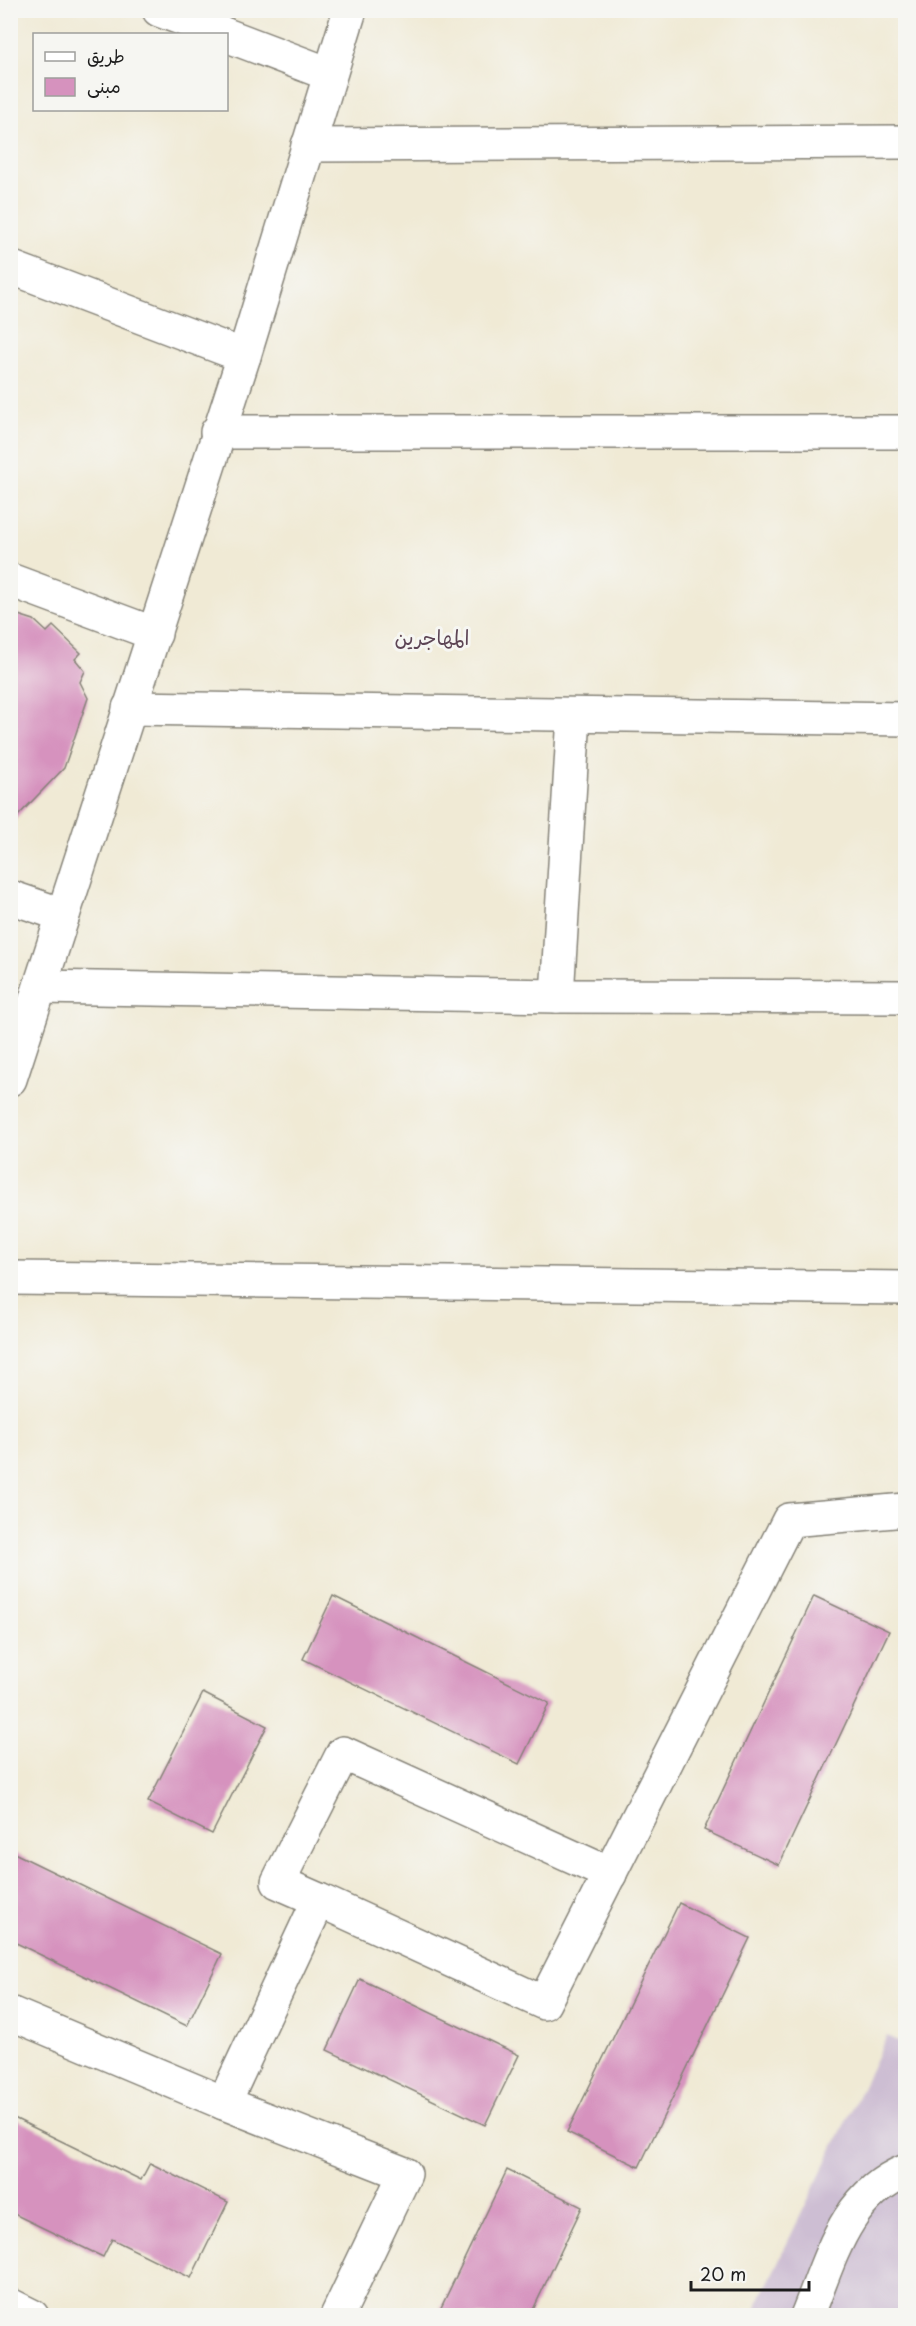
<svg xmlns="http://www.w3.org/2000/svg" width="916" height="2326" viewBox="0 0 916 2326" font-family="'Playpen Sans','Playpen Sans Arabic',sans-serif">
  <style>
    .industrial { fill: #cdbed3 }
    .building { fill: #d692be }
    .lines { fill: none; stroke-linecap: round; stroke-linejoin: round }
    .minor-casing { stroke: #868378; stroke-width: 36 }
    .minor { stroke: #fff; stroke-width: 33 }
    .labels { text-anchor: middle; stroke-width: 6; stroke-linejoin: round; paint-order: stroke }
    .neighbourhood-label { font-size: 20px; fill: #5d4555; stroke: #f6f6f2 }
  </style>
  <rect width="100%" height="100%" fill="#f6f6f2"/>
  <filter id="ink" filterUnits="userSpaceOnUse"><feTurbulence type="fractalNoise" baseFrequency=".0167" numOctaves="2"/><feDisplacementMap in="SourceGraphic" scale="12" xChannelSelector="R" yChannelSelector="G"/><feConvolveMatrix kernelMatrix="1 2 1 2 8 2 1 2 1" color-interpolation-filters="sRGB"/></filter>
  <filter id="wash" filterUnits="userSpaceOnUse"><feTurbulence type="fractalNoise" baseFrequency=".008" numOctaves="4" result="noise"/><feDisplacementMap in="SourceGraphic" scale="24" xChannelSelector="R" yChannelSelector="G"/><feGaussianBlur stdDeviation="1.35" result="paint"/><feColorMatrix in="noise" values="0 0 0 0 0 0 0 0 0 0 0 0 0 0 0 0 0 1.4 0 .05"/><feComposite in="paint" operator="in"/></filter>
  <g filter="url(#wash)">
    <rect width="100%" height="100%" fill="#f0ead5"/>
    <!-- industrial -->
    <path class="industrial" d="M887 2036 905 2045V2315L752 2316Z"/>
    <g id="blocks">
      <!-- building -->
      <g class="building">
        <path d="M12 613 34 620 47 632 53 626 81 653 75 659 85 671 80 682 88 698 64 768 10 824Z"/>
        <path d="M333 1596 549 1703 519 1764 303 1659Z"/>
        <path d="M814 1596 889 1631 779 1865 704 1830Z"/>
        <path d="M203 1693 267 1726 212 1834 148 1802Z"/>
        <path d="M10 1851 222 1954 187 2026 10 1940Z"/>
        <path d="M679 1903 750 1938 639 2167 567 2132Z"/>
        <path d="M360 1979 519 2055 485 2125 327 2050Z"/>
        <path d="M10 2116 141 2180 150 2163 228 2202 191 2278 112 2239 103 2257 10 2212Z"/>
        <path d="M507 2170 582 2207 530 2316H437Z"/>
      </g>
    </g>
  </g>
  <g filter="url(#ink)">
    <use href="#blocks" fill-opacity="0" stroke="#868378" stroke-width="1.5"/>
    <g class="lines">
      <defs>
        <g id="minor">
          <path d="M159 10 224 34"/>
          <path d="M226 35 329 74"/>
          <path d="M308 145 906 142"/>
          <path d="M10 267 244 356"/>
          <path d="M217 432H906"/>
          <path d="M10 580 155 634"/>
          <path d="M129 708 906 719"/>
          <path d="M10 897 63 915"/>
          <path d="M40 987 557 996 906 997"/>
          <path d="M557 996 574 716"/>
          <path d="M10 1079 244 356 350 10"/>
          <path d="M10 1278 906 1288"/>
          <path d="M319 1900 278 1882 343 1753 610 1874"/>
          <path d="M10 2013 224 2103 405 2174 337 2316"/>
          <path d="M224 2103 319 1900 544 2003 789 1520 906 1510"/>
          <path d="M10 2305 32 2316"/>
          <path d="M807 2316C830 2260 845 2195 906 2171"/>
        </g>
      </defs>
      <!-- minor casing -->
      <use href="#minor" class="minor-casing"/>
      <!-- minor -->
      <use href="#minor" class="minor"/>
    </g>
  </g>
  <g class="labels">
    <!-- neighbourhood labels -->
    <g class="neighbourhood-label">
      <text x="432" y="645">المهاجرين</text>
    </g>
  </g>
  <!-- margin -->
  <rect width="916" height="2326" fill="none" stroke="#f6f6f2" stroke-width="36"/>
  <!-- legend -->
  <rect x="33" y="33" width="195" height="78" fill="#f6f6f2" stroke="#9f9f9c" stroke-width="1.5"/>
  <rect x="45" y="52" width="30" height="9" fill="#ffffff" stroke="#9f9f9c" stroke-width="1.5"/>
  <text x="87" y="63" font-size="18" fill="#1c1c1c">طريق</text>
  <rect x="45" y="78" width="30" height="18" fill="#d692be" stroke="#9f9f9c" stroke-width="1.5"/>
  <text x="87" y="93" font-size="18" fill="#1c1c1c">مبنى</text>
  <!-- scale -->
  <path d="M691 2281v9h118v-9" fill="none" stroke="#1c1c1c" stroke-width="3"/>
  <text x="700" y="2281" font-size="18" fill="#1c1c1c" stroke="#f6f6f2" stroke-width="4.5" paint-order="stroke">20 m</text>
</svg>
